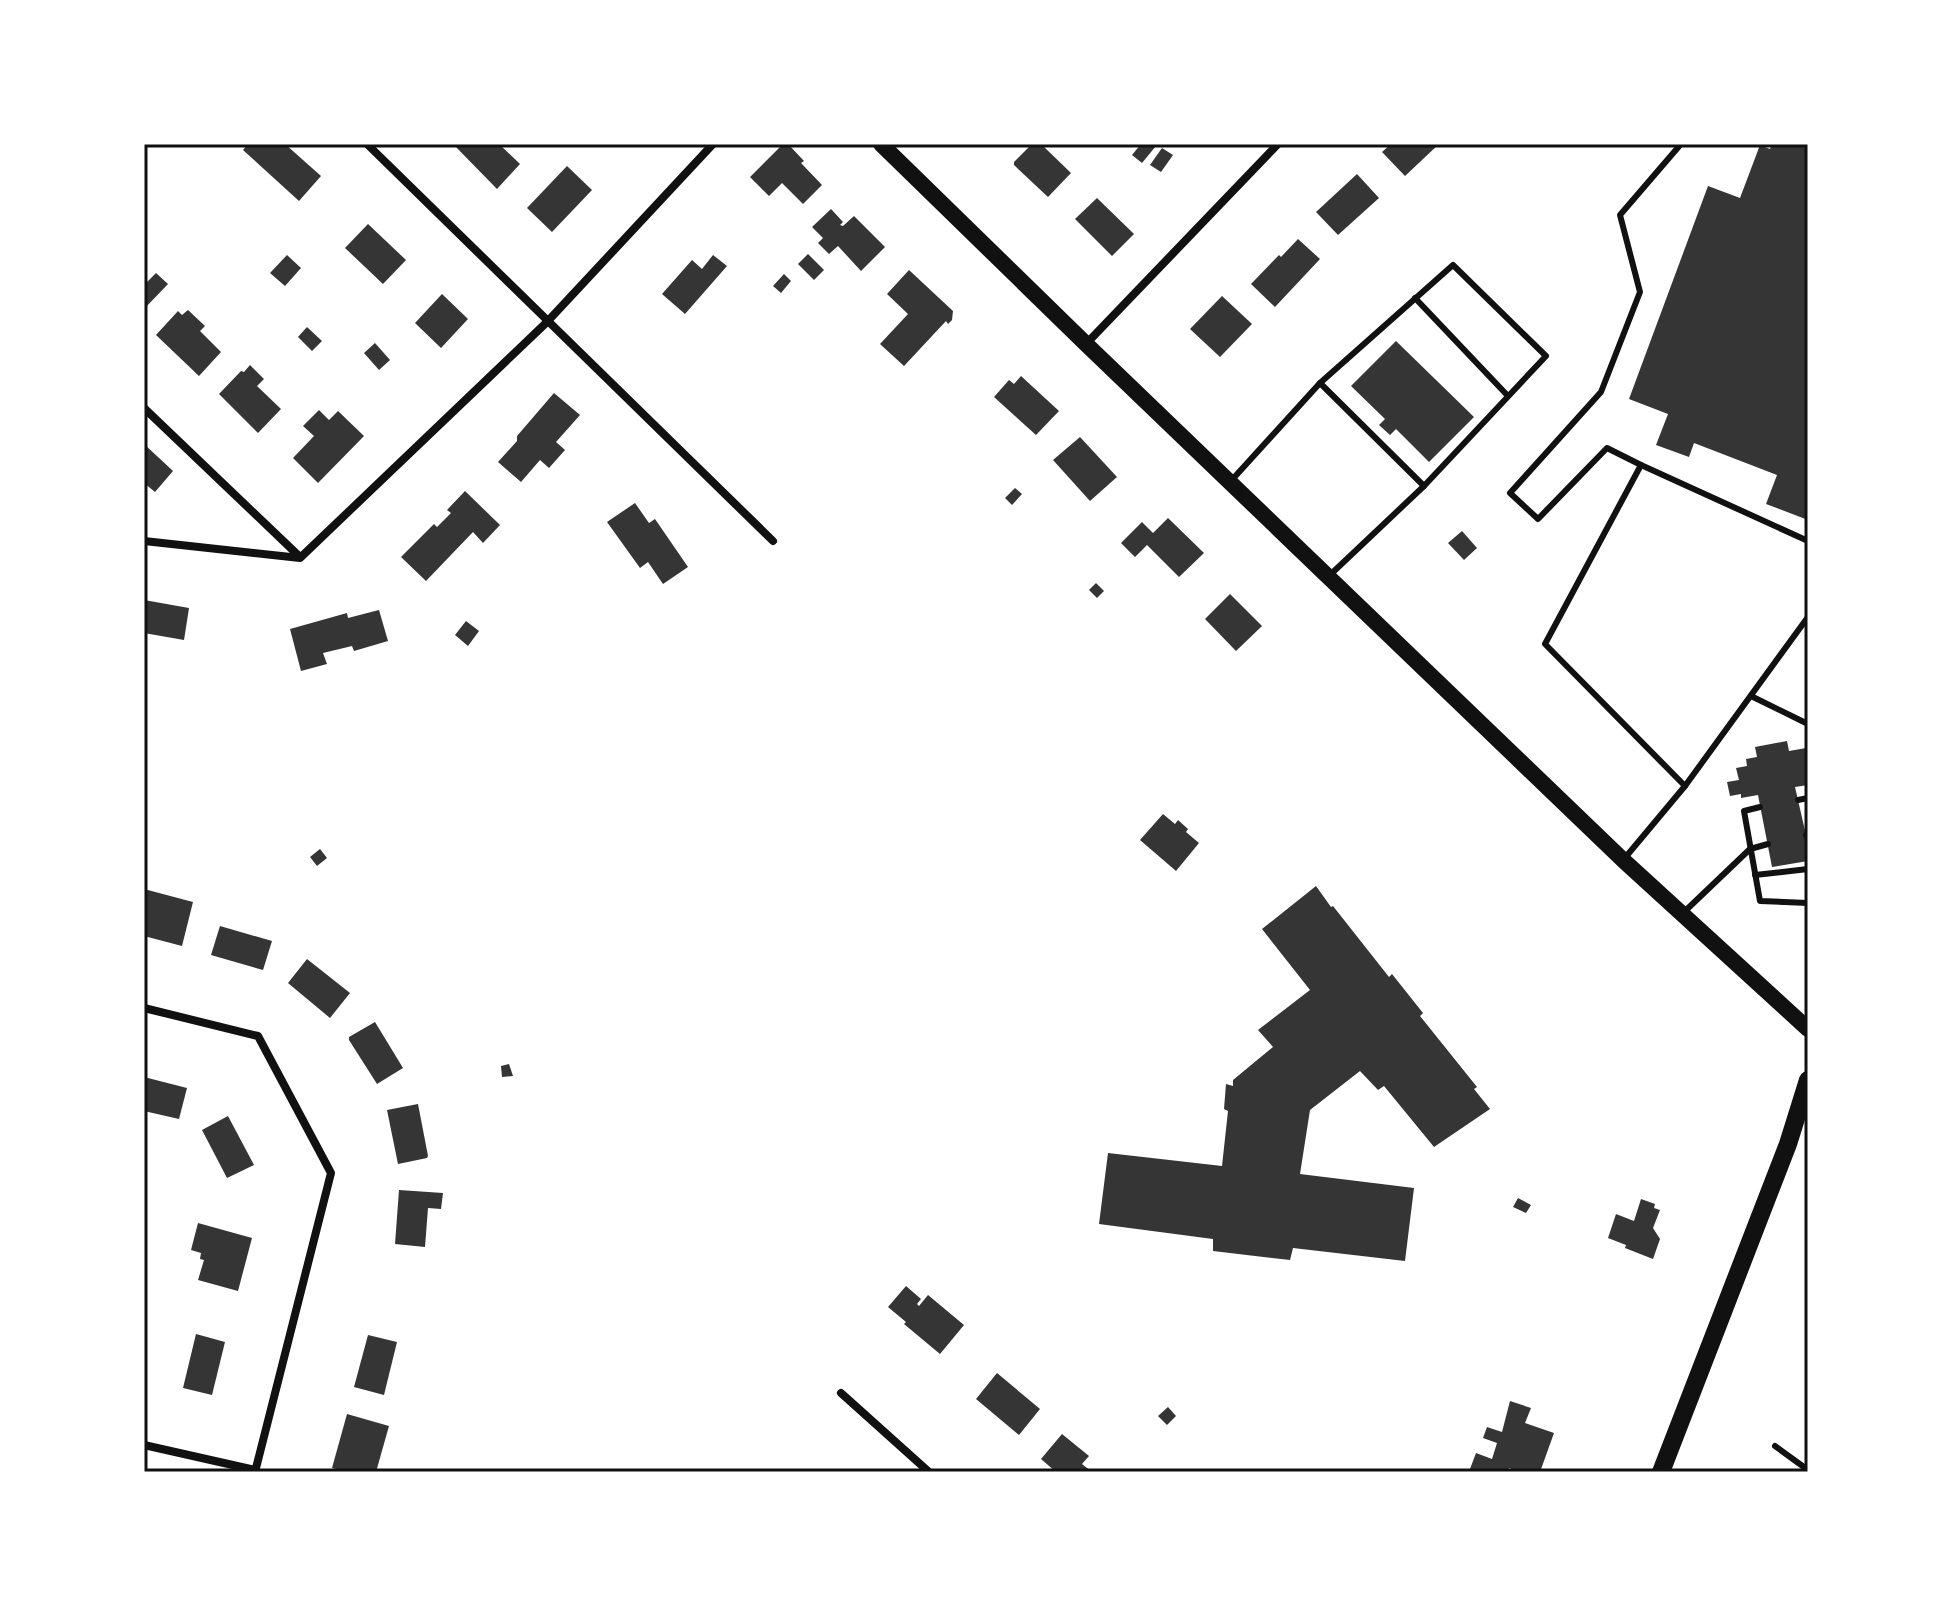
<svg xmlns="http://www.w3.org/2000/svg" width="1952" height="1616" viewBox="0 0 1952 1616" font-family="'Open Sans',sans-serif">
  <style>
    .building { fill: #353535 }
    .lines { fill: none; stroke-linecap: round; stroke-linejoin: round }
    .service { stroke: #111; stroke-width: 6 }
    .minor { stroke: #111; stroke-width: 8 }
    .secondary { stroke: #111; stroke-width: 16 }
    .primary { stroke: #111; stroke-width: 18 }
    .neatline { fill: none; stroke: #111; stroke-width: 3 }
  </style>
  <rect width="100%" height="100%" fill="#fff"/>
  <!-- building -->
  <g class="building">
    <path d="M248 144H285L321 176 299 201 243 150Z"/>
    <path d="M453 144H499L520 164 497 189Z"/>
    <path d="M783 144H788L804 161 801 163 822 185 803 204 782 183 769 196 750 177Z"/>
    <path d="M1032 144H1041L1071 173 1048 197 1014 165V162Z"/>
    <path d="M1141 144H1153L1156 146 1142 163 1132 155Z"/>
    <path d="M1391 144H1439L1405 176 1382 152Z"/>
    <path d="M1772 144H1808V520L1766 504 1777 475 1694 443 1689 457 1656 445 1668 414 1629 399 1708 186 1740 198 1760 145 1770 149Z"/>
    <path d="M1162 148 1173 155 1161 172 1150 165Z"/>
    <path d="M567 166 592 190 552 232 527 208Z"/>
    <path d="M1357 174 1379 198 1338 235 1316 212Z"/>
    <path d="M1097 198 1134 234 1112 256 1075 219Z"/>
    <path d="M831 209 843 222 840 225 843 226 854 216 885 247 861 271 838 246 829 254 818 243 823 238 812 227Z"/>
    <path d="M368 224 406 260 383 284 345 248Z"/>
    <path d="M1298 239 1320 259 1275 307 1251 284 1279 255 1281 257Z"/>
    <path d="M808 254 824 270 814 280 798 264Z"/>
    <path d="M287 255 301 268 285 286 270 273Z"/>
    <path d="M713 255 727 266 685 314 662 294 692 260 702 269Z"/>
    <path d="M909 270 953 311 952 320 948 324 946 321 904 366 880 344 908 314 887 294Z"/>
    <path d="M156 273 168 284 144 309V278L147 282Z"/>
    <path d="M784 274 791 281 781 293 773 286Z"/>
    <path d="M442 294 468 319 441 348 415 323Z"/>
    <path d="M1222 296 1252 324 1220 357 1190 329Z"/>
    <path d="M188 310 205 326 200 331 221 352 199 376 156 335 178 311 182 315Z"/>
    <path d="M307 327 322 341 312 351 298 337Z"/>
    <path d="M1396 341 1474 417 1429 462 1396 429 1390 435 1379 425 1385 419 1351 386Z"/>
    <path d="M375 343 390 360 379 370 364 353Z"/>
    <path d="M250 365 264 379 257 386 281 409 258 433 219 394 241 371 244 372Z"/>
    <path d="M1021 376 1059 411 1036 435 994 397 1009 380 1014 384Z"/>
    <path d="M554 393 580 415 556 442 565 450 549 468 540 460 521 482 498 462 517 441V436Z"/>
    <path d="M319 410 329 420 338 411 364 436 318 483 293 458 314 436 303 426Z"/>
    <path d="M1080 437 1117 477 1090 501 1053 460Z"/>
    <path d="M144 444 173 471 155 492 144 483Z"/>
    <path d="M1015 488 1022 494 1012 505 1005 498Z"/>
    <path d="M465 491 500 525 483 543 473 532 426 581 401 557 434 524 437 527 451 513 447 510Z"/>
    <path d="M635 503 649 523 655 519 688 567 663 584 648 562 640 568 607 522Z"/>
    <path d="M1168 518 1204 553 1179 577 1147 545 1135 557 1121 543 1142 522 1153 533Z"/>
    <path d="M1462 531 1477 548 1464 560 1448 543Z"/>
    <path d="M1096 583 1104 591 1097 598 1089 590Z"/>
    <path d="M1230 594 1262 626 1236 651 1205 619Z"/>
    <path d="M144 600 189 608 184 640 144 633Z"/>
    <path d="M379 610 388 641 354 651 352 646 323 653 327 664 301 671 290 629 347 613 348 618Z"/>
    <path d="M466 621 479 631 468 646 455 635Z"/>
    <path d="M1787 741 1789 751 1806 748 1808 755V785L1795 787 1806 835 1808 861 1772 867 1758 795 1741 798V794L1730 796 1727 782 1739 780 1736 768 1747 766 1746 759 1757 757 1755 747Z"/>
    <path d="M1163 814 1175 824 1178 820 1188 829 1186 832 1199 843 1176 871 1140 840Z"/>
    <path d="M320 849 327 858 317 866 310 857Z"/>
    <path d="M1316 886 1331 907 1333 906 1389 977 1392 974 1423 1013 1420 1016 1477 1087 1474 1089 1490 1109 1434 1147 1384 1086 1378 1090 1360 1071 1310 1110 1300 1174 1414 1188 1405 1261 1293 1248 1290 1260 1213 1251V1239L1099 1224 1108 1153 1222 1166 1228 1111 1224 1109 1226 1084 1233 1086V1080L1273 1047 1258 1030 1310 990 1262 929Z"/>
    <path d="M144 889 193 902 182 946 144 936Z"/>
    <path d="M220 926 272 941 263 970 211 955Z"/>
    <path d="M307 959 350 993 330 1018 288 983Z"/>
    <path d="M375 1022 403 1068 377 1084 349 1040V1037Z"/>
    <path d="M509 1064 513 1076 502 1077 501 1066Z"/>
    <path d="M144 1077 187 1088 179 1119 144 1111Z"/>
    <path d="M418 1104 428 1156 427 1158 398 1164 387 1110Z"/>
    <path d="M228 1116 254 1165 227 1178 202 1130Z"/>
    <path d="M399 1190 443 1193 441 1209 428 1208 425 1247 395 1244Z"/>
    <path d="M1518 1198 1531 1205 1526 1213 1513 1207Z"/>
    <path d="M1641 1199 1655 1204 1654 1208 1660 1210 1653 1228 1660 1239 1653 1259 1625 1248 1626 1245 1608 1238 1616 1214 1634 1221Z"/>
    <path d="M198 1223 252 1238 238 1291 198 1280 204 1260 200 1259 201 1253 191 1250Z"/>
    <path d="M906 1286 921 1299 917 1304 919 1306 928 1295 964 1325 940 1354 904 1324 906 1322 888 1307Z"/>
    <path d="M196 1334 225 1342 212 1395 183 1388Z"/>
    <path d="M368 1335 397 1342 384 1395 354 1387Z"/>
    <path d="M997 1373 1040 1409 1019 1435 976 1399Z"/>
    <path d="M1510 1401 1531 1408 1525 1423 1554 1433 1540 1472H1519L1509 1468 1508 1472H1479L1470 1469 1476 1453 1492 1459 1497 1443 1483 1438 1487 1427 1502 1432Z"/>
    <path d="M1168 1407 1176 1416 1167 1425 1158 1416Z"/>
    <path d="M347 1414 389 1426 376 1472H347L332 1468Z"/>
    <path d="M1062 1434 1089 1456 1082 1464 1092 1472H1056L1041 1459Z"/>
  </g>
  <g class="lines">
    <!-- service -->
    <g class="service">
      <path d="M1415 298 1508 396"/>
      <path d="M1320 383 1424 486"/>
      <path d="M1641 465 1607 448 1538 519 1510 493 1601 392 1640 292 1620 215 1681 144"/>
      <path d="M1230 482 1320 383 1453 265 1546 356 1424 486 1331 574"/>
      <path d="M1751 696 1808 724"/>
      <path d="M1685 786 1545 644 1641 465 1808 541"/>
      <path d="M1798 800 1808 798"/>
      <path d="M1760 807 1744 811 1760 901 1808 903"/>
      <path d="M1806 835H1808"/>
      <path d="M1624 859 1685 786 1808 617"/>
      <path d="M1755 875 1808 869"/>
      <path d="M1683 913 1750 849 1768 844"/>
      <path d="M1775 1446 1808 1470"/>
    </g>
    <!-- minor -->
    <g class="minor">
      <path d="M367 144 773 541"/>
      <path d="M1086 344 1278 144"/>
      <path d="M144 408 300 557"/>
      <path d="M144 541 300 558 547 322 713 144"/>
      <path d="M144 1008 258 1036 331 1173 255 1472"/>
      <path d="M841 1393 929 1472"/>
      <path d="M144 1445 255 1470"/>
    </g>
    <!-- secondary -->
    <path class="secondary" d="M881 144 1086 344 1623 860 1808 1029"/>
    <!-- primary -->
    <path class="primary" d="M1661 1472 1788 1144 1808 1080"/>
  </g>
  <!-- border -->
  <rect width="1952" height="1616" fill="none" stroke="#ffffff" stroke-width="292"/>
  <rect x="146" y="146" width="1660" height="1324" class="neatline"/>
</svg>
